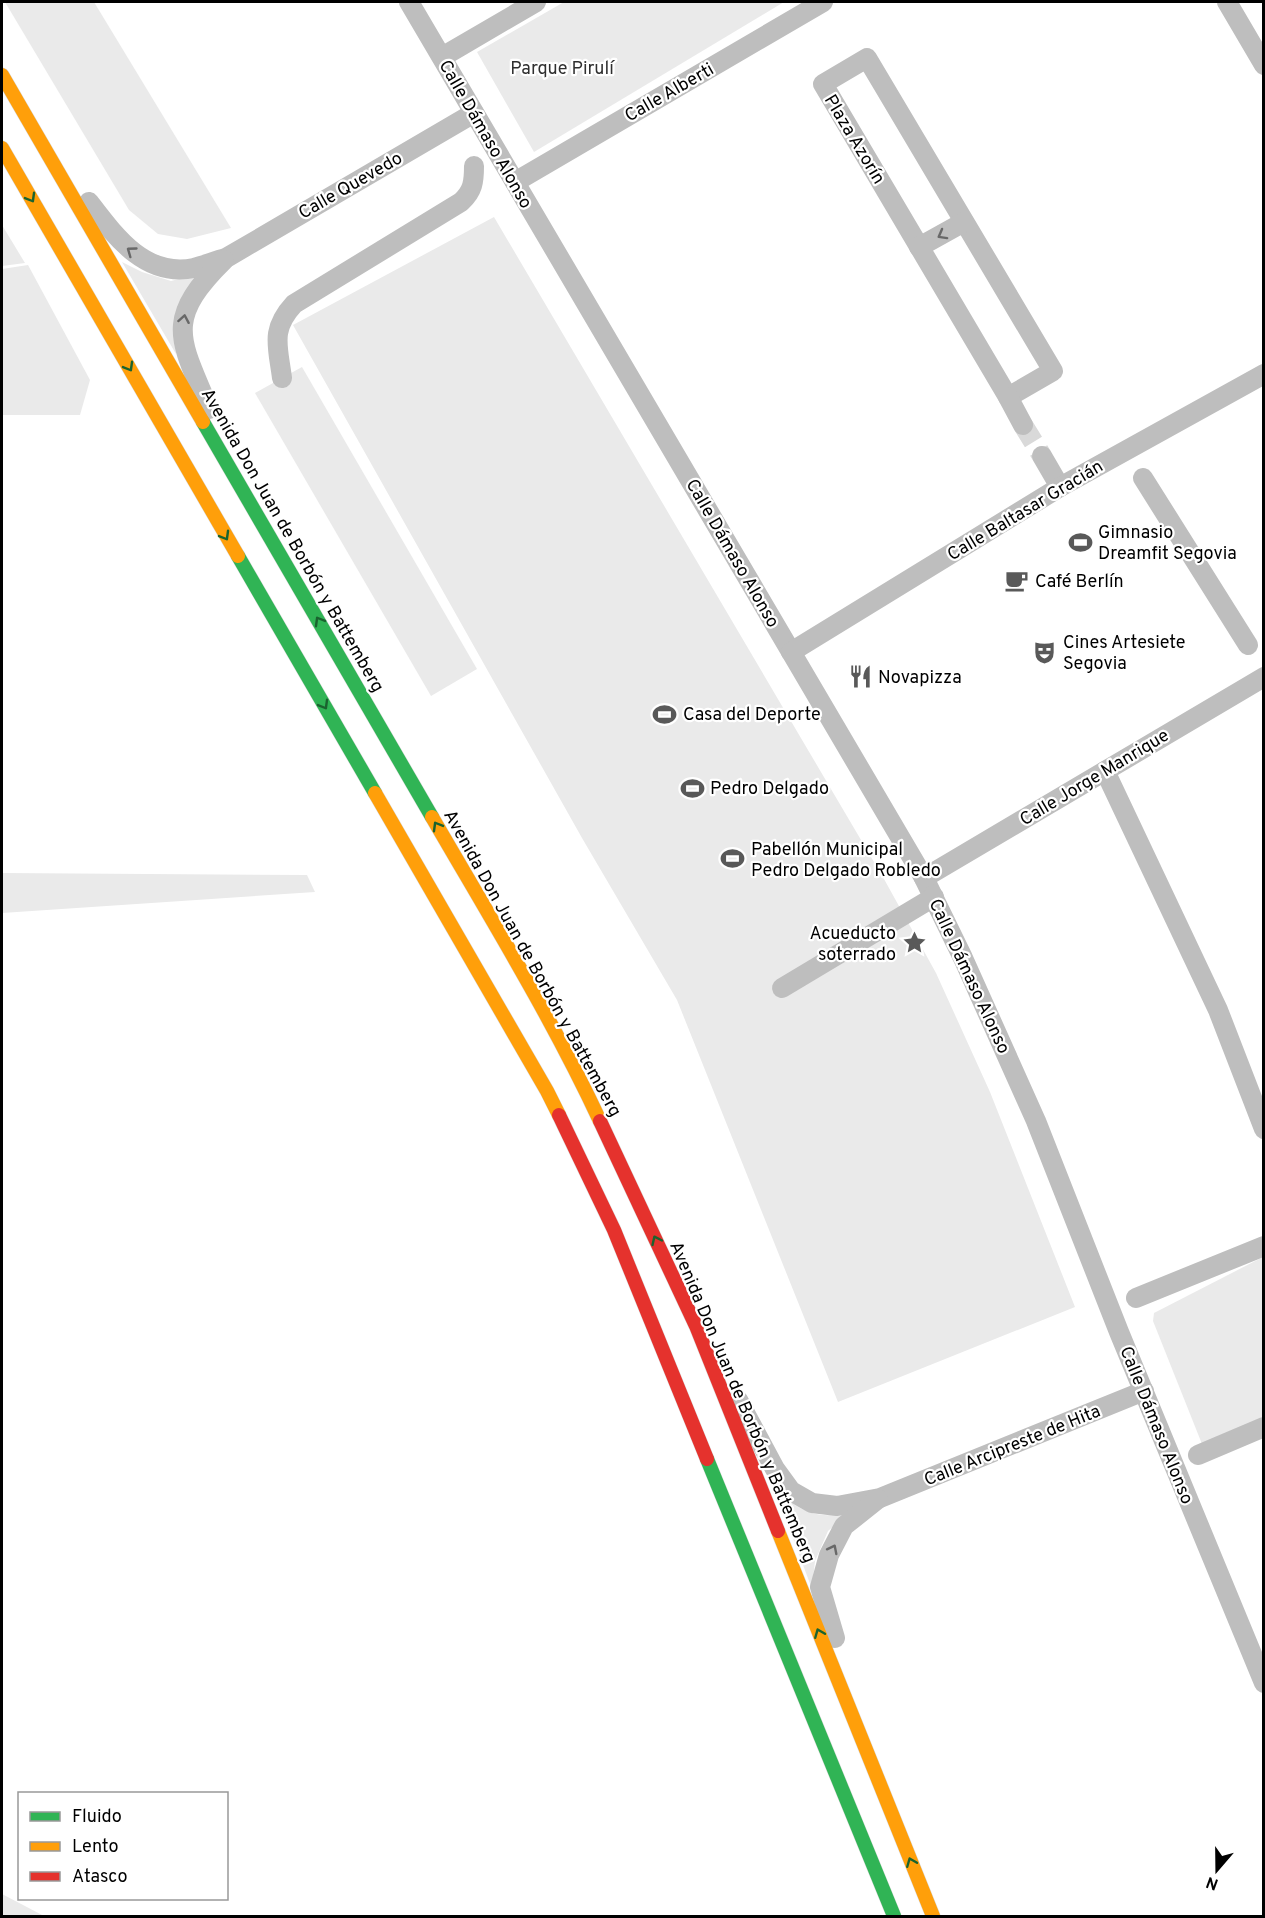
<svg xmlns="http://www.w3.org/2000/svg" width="1265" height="1918" viewBox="0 0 1265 1918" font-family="Overpass,sans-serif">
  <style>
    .green { fill: #eaeaea }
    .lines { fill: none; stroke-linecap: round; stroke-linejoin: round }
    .street-tunnel { stroke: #d9d9d9; stroke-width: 20; stroke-dasharray: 20 10; stroke-linecap: butt }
    .fast-casing { stroke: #dbdbdb; stroke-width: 15 }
    .slow-casing { stroke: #dbdbdb; stroke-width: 15 }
    .jam-casing { stroke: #dbdbdb; stroke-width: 15 }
    .street { stroke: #bebebe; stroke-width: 20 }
    .fast { stroke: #30b455; stroke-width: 14 }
    .slow { stroke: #ff9f0a; stroke-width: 14 }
    .jam { stroke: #e5322d; stroke-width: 14 }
    .oneway { stroke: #1a632f }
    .oneway2 { stroke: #686868 }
    .labels { text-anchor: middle; stroke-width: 4.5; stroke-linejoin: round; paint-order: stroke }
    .park-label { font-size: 18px; fill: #2f2f2f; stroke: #fff }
    .street-label { font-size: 18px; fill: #000; stroke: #fff }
    .poi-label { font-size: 18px; fill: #000; stroke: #fff; text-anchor: start }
  </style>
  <rect width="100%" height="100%" fill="#fff"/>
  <!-- green -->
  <g class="green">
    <path d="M5 2H94L231 228 187 239 158 234 129 210Z"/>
    <path d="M564 2H784L534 152 477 52Z"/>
    <path d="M494 217 884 879 936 973 990 1092 1075 1307 838 1402 677 1000 582 838 293 325Z"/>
    <path d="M2 225 25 263 2 266Z"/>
    <path d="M122 262 142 272 171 281 201 273 183 295 174 326 176 354Z"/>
    <path d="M28 265 90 380 80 415H2V269Z"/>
    <path d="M302 367 477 669 431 696 255 393Z"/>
    <path d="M2 873 307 875 315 892 2 913Z"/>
    <path d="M1263 1257V1427L1202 1444 1153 1321 1154 1313Z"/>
    <path d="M775 1490C801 1511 816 1521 850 1512L828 1531 815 1561 812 1589Z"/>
    <path d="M2 1894 44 1916H2Z"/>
  </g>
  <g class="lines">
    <!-- street-tunnel -->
    <path class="street-tunnel" d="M1023 425 1042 456"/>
    <defs>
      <g id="fast">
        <path d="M203 422 432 817"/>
        <path d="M238 556 375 793"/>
        <path d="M707 1459 894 1916"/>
      </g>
      <g id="slow">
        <path d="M2 75 203 422"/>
        <path d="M2 148 238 556"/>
        <path d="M375 793 547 1091 559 1115"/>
        <path d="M432 817C490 917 551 1016 600 1121"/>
        <path d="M778 1531 933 1916"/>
      </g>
      <g id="jam">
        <path d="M559 1115 614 1230 707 1459"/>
        <path d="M600 1121 696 1326 778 1531"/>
      </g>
    </defs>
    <!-- fast casing -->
    <use href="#fast" class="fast-casing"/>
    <!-- slow casing -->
    <use href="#slow" class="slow-casing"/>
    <!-- jam casing -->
    <use href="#jam" class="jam-casing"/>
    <!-- street -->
    <g class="street">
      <path d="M409 2 924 878 963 958 1036 1121 1119 1332 1264 1683"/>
      <path d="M1227 2 1264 65"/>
      <path d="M442 57 536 2"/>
      <path d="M867 58 1053 371 1008 397 823 84Z"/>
      <path d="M515 182 823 2"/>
      <path d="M89 202C115 236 145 278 194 268 205 265 215 261 226 258L474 113"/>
      <path d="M919 247 964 222"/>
      <path d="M282 378C278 346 270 330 294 304L461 202C473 191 474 182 474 166"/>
      <path d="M1008 397 1023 425"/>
      <path d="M209 409C180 339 163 320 224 260"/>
      <path d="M1042 456 1060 487"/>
      <path d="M1143 478 1248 645"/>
      <path d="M791 652 1060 487 1264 374"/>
      <path d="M1105 771 1218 1010 1264 1129"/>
      <path d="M924 878 1264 677"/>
      <path d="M782 988 934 897"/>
      <path d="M1136 1298 1264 1246"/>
      <path d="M738 1400 775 1469 791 1491 812 1503 837 1506 880 1498 1144 1391"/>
      <path d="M1198 1455 1264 1427"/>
      <path d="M835 1638 820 1587 829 1555 844 1526 878 1499"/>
    </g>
    <!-- fast -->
    <use href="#fast" class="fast"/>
    <!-- slow -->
    <use href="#slow" class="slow"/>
    <!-- jam -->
    <use href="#jam" class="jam"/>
  </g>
  <!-- one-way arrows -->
  <defs><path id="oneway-chevron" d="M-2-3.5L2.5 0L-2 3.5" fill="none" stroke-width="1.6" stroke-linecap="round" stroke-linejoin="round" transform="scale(1.5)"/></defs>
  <g class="oneway">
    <use href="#oneway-chevron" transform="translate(31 198) rotate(60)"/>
    <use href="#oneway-chevron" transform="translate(129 367) rotate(60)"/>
    <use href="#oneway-chevron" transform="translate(225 536) rotate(60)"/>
    <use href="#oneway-chevron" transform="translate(319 621) rotate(-120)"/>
    <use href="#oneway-chevron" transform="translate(324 705) rotate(60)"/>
    <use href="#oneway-chevron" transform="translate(437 826) rotate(-120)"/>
    <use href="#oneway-chevron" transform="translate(656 1240) rotate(-115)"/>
    <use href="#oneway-chevron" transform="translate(819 1633) rotate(-112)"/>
    <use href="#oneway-chevron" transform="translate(911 1862) rotate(-112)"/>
  </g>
  <g class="oneway2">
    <use href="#oneway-chevron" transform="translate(942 235) rotate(151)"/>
    <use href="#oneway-chevron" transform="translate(131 251) rotate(-144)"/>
    <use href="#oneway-chevron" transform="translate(184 319) rotate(-80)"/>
    <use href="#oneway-chevron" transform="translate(833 1549) rotate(-63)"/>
  </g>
  <!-- icons -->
  <defs>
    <symbol id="stadium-bare" viewBox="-9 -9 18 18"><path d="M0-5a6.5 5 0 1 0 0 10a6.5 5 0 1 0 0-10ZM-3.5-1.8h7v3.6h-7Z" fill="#595959" stroke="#fff" stroke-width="2.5" paint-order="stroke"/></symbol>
    <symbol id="cafe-bare" viewBox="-9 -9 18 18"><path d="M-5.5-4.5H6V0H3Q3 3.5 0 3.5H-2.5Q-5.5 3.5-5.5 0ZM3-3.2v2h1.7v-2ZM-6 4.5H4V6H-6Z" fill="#595959" stroke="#fff" stroke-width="2.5" paint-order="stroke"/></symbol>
    <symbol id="theatre-bare" viewBox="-9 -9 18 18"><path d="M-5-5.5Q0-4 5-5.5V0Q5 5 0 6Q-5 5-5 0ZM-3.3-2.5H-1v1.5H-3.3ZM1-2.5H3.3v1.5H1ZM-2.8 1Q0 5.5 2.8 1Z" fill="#595959" stroke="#fff" stroke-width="2.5" paint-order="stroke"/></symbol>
    <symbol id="restaurant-bare" viewBox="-9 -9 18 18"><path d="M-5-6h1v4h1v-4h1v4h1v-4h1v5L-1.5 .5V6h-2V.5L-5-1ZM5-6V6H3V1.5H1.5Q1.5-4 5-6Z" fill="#595959" stroke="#fff" stroke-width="2.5" paint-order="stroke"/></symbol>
    <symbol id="sight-bare" viewBox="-9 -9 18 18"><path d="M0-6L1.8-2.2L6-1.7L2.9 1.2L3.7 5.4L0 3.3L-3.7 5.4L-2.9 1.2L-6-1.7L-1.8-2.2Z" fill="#595959" stroke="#fff" stroke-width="2.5" paint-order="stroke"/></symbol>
  </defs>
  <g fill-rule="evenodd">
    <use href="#stadium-bare" x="1064" y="526" width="33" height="33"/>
    <use href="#cafe-bare" x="1000" y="564" width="33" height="33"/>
    <use href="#theatre-bare" x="1028" y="636" width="33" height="33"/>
    <use href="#restaurant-bare" x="844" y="660" width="33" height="33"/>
    <use href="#stadium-bare" x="648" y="698" width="33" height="33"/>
    <use href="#stadium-bare" x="676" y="772" width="33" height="33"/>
    <use href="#stadium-bare" x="716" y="842" width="33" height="33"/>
    <use href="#sight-bare" x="898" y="926" width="33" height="33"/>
  </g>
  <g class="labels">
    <!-- park labels -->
    <g class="park-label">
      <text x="562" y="74">Parque Pirulí</text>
    </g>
    <!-- street labels -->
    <g class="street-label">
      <text transform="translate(669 92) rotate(-30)" y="6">Calle Alberti</text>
      <text transform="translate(486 134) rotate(60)" y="6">Calle Dámaso Alonso</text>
      <text transform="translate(855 139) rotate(59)" y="6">Plaza Azorín</text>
      <text transform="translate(350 185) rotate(-30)" y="6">Calle Quevedo</text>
      <text transform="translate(1025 510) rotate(-31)" y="6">Calle Baltasar Gracián</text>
      <text transform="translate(293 540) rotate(60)" y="6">Avenida Don Juan de Borbón y Battemberg</text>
      <text transform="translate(733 553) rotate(60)" y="6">Calle Dámaso Alonso</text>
      <text transform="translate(1094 777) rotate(-31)" y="6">Calle Jorge Manrique</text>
      <text transform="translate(533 963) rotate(61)" y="6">Avenida Don Juan de Borbón y Battemberg</text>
      <text transform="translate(970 976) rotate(65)" y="6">Calle Dámaso Alonso</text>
      <text transform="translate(743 1402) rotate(67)" y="6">Avenida Don Juan de Borbón y Battemberg</text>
      <text transform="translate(1157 1425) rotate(68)" y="6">Calle Dámaso Alonso</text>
      <text transform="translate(1012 1445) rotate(-22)" y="6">Calle Arcipreste de Hita</text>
    </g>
    <!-- poi labels -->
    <g class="poi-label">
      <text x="1098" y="538">Gimnasio<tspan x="1098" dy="21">Dreamfit Segovia</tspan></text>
      <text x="1035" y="587">Café Berlín</text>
      <text x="1063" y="648">Cines Artesiete<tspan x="1063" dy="21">Segovia</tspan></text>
      <text x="878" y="683">Novapizza</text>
      <text x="683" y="720">Casa del Deporte</text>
      <text x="710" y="794">Pedro Delgado</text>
      <text x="751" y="855">Pabellón Municipal<tspan x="751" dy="21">Pedro Delgado Robledo</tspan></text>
      <text x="896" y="939" text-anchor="end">Acueducto<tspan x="896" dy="21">soterrado</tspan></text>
    </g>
  </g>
  <!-- border -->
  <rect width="1265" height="1918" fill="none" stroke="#000000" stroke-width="6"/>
  <!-- legend -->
  <rect x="18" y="1792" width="210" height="108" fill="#ffffff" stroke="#999999" stroke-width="1.5"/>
  <rect x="30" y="1812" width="30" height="9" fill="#30b455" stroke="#999999" stroke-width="1.5"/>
  <text x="72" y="1822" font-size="18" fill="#000000">Fluido</text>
  <rect x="30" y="1842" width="30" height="9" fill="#ff9f0a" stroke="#999999" stroke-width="1.5"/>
  <text x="72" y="1852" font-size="18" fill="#000000">Lento</text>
  <rect x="30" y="1872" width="30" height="9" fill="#e5322d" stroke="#999999" stroke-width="1.5"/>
  <text x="72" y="1882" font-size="18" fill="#000000">Atasco</text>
  <!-- north arrow -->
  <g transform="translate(1217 1870) rotate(200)" stroke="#ffffff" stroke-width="4.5" paint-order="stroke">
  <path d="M0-4.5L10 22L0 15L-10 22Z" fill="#000000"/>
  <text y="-9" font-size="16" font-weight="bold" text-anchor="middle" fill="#000000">N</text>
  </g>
</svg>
